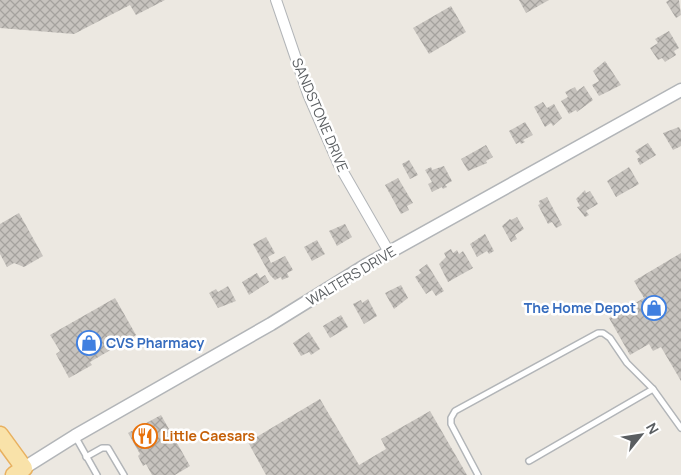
<svg xmlns="http://www.w3.org/2000/svg" width="681" height="475" viewBox="0 0 681 475" font-family="Manrope,sans-serif">
  <style>
    .building { fill: url(#building-cross-hatch) }
    .lines { fill: none; stroke-linecap: round; stroke-linejoin: round }
    .service-casing { stroke: #b2b5b8; stroke-width: 8 }
    .minor-casing { stroke: #b2b5b8; stroke-width: 12 }
    .tertiary-casing { stroke: #b2b5b8; stroke-width: 15 }
    .primary-casing { stroke: #e8b05f; stroke-width: 19 }
    .service { stroke: #fff; stroke-width: 5 }
    .minor { stroke: #fff; stroke-width: 10 }
    .tertiary { stroke: #fff; stroke-width: 12 }
    .primary { stroke: #f9e2a9; stroke-width: 16 }
    .labels { text-anchor: middle; stroke-width: 5; stroke-linejoin: round; paint-order: stroke }
    .street-label { font-size: 14px; fill: #5a5e61; stroke: #fff }
    .shop-label { font-size: 14px; font-weight: bold; fill: #366cbe; stroke: #fff; text-anchor: end }
    .food-label { font-size: 14px; font-weight: bold; fill: #c56008; stroke: #fff; text-anchor: start }
  </style>
  <defs>
    <pattern id="building-cross-hatch" width="8" height="8" patternUnits="userSpaceOnUse" patternTransform="scale(1.25)"><rect width="8" height="8" fill="#c7c3be"/><path d="M0 0l8 8M0 8l8-8" fill="none" stroke="#a5a29e"/></pattern>
  </defs>
  <rect width="100%" height="100%" fill="#ece8e1"/>
  <!-- building -->
  <g class="building">
    <path d="M0 0H165L136 15 130 5 74 34 0 28Z"/>
    <path d="M519 0H549L526 13Z"/>
    <path d="M669 0H679L681 15 676 18 666 2Z"/>
    <path d="M451 6 466 32 429 54 413 28Z"/>
    <path d="M669 31 679 48 674 51 676 55 665 62 662 58 658 60 650 48 658 43 655 39Z"/>
    <path d="M605 61 621 85 599 96 592 85 599 81 593 71Z"/>
    <path d="M584 86 593 100 577 112 576 110 569 114 561 101 568 97 565 92 575 87 577 91Z"/>
    <path d="M543 102 547 108 554 104 562 118 553 126 551 123 545 127 534 107Z"/>
    <path d="M525 122 533 135 523 140 525 142 521 144 520 142 516 144 509 131Z"/>
    <path d="M679 127 681 131V146L673 150 663 133Z"/>
    <path d="M648 143 656 155 640 165 637 159 640 157 635 151Z"/>
    <path d="M486 145 493 157 486 161 487 163 468 171 461 159Z"/>
    <path d="M409 160 418 175 410 179 402 164Z"/>
    <path d="M444 166 452 181 445 185 447 187 443 189 442 187 432 192 428 184 432 182 425 170 431 167 432 170Z"/>
    <path d="M629 167 639 184 616 197 607 181Z"/>
    <path d="M398 178 413 203 407 206 409 210 401 214 385 185Z"/>
    <path d="M585 190 586 193 590 191 598 204 586 211 589 215 585 217 577 207 580 206 576 199Z"/>
    <path d="M547 197 562 225 556 228 552 222 548 224 538 205 540 204 539 201Z"/>
    <path d="M19 213 43 256 24 267 14 263 7 267 0 254V224Z"/>
    <path d="M517 217 524 229 515 235 517 239 511 242 502 226 510 219 511 220Z"/>
    <path d="M345 224 352 237 337 246 329 231Z"/>
    <path d="M485 234 494 251 489 254 487 251 477 257 470 244Z"/>
    <path d="M266 237 275 253 268 257 271 263 285 256 293 270 287 273 289 277 282 280 281 277 275 280 270 275 253 244Z"/>
    <path d="M317 240 325 254 312 261 304 247Z"/>
    <path d="M451 249 453 253 457 250 459 254 463 251 473 268 448 282 439 264 446 257 444 253Z"/>
    <path d="M681 253V381L661 347 653 351 649 344 630 355 609 318 644 298 634 281Z"/>
    <path d="M427 264 444 291 436 296 432 290 426 294 415 277 421 273 419 270Z"/>
    <path d="M257 273 260 278 265 275 269 282 249 295 242 282Z"/>
    <path d="M401 285 408 298 394 309 385 293Z"/>
    <path d="M228 286 236 301 218 308 209 293 216 289 218 292Z"/>
    <path d="M115 298 136 335 90 362 92 365 69 378 56 354 60 351 50 335Z"/>
    <path d="M368 299 377 316 364 324 353 304 361 300 362 303Z"/>
    <path d="M341 315 348 327 330 338 323 326Z"/>
    <path d="M309 332 320 349 311 355 309 352 301 356 293 343Z"/>
    <path d="M320 399 359 465 386 449 381 439 430 411 467 475H266L248 442Z"/>
    <path d="M161 415 190 466 175 475H152L146 464 143 466 138 456 140 454 128 433Z"/>
  </g>
  <g class="lines">
    <defs>
      <g id="service">
        <path d="M75 436 97 475"/>
        <path d="M86 457 102 448H108L124 475"/>
        <path d="M529 461 653 389"/>
        <path d="M478 475 451 424V418L455 411 598 333H603L610 338 627 363 653 389 681 428"/>
      </g>
      <path id="minor" d="M276 0 308 94 339 165 389 252"/>
      <path id="tertiary" d="M24 468 75 436 271 324 368 264 681 90"/>
      <path id="primary" d="M0 435 24 468 14 475"/>
    </defs>
    <!-- service casing -->
    <use href="#service" class="service-casing"/>
    <!-- minor casing -->
    <use href="#minor" class="minor-casing"/>
    <!-- tertiary casing -->
    <use href="#tertiary" class="tertiary-casing"/>
    <!-- primary casing -->
    <use href="#primary" class="primary-casing"/>
    <!-- service -->
    <use href="#service" class="service"/>
    <!-- minor -->
    <use href="#minor" class="minor"/>
    <!-- tertiary -->
    <use href="#tertiary" class="tertiary"/>
    <!-- primary -->
    <use href="#primary" class="primary"/>
  </g>
  <!-- icons -->
  <defs>
    <symbol id="shop-ring" viewBox="-11 -11 22 22"><circle r="9.5" fill="#fff" stroke="#3f7fe0" stroke-width="1.5"/><path d="M-5-2.5h2.3a2.7 3.5 0 0 1 5.4 0H5L5.5 6h-11ZM-1.5-2.5h3a1.5 2.3 0 0 0-3 0Z" fill="#3f7fe0"/></symbol>
    <symbol id="restaurant-ring" viewBox="-11 -11 22 22"><circle r="9.5" fill="#fff" stroke="#e8710a" stroke-width="1.5"/><path d="M-5-6h1v4h1v-4h1v4h1v-4h1v5L-1.5 .5V6h-2V.5L-5-1ZM5-6V6H3V1.5H1.5Q1.5-4 5-6Z" fill="#e8710a"/></symbol>
  </defs>
  <g fill-rule="evenodd">
    <use href="#shop-ring" x="640" y="294" width="28" height="28"/>
    <use href="#shop-ring" x="75" y="329" width="28" height="28"/>
    <use href="#restaurant-ring" x="131" y="422" width="28" height="28"/>
  </g>
  <g class="labels">
    <!-- street labels -->
    <g class="street-label">
      <text transform="translate(320 115) rotate(67)" y="5">SANDSTONE DRIVE</text>
      <text transform="translate(351 276) rotate(-31)" y="5">WALTERS DRIVE</text>
    </g>
    <!-- shop labels -->
    <g class="shop-label">
      <text x="636" y="313">The Home Depot</text>
      <text x="106" y="348" text-anchor="start">CVS Pharmacy</text>
    </g>
    <!-- food labels -->
    <g class="food-label">
      <text x="162" y="441">Little Caesars</text>
    </g>
  </g>
  <!-- north arrow -->
  <g transform="translate(641 435) rotate(60)" stroke="#ffffff" stroke-width="4" paint-order="stroke">
  <path d="M0-4L9 19L0 12L-9 19Z" fill="#5a5e61"/>
  <text y="-8" font-size="14" font-weight="bold" text-anchor="middle" fill="#5a5e61">N</text>
  </g>
</svg>
